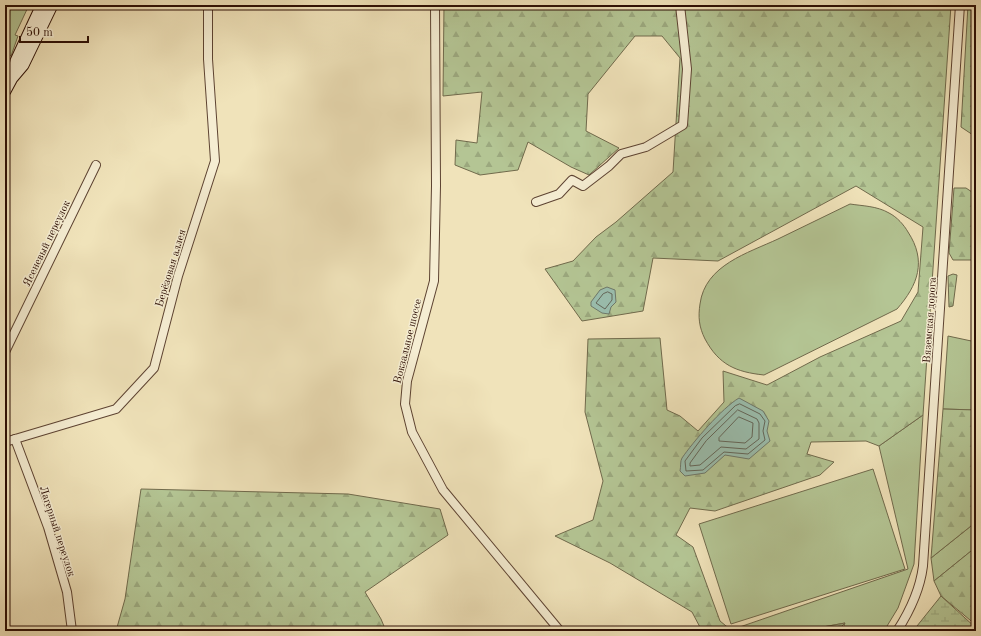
<svg xmlns="http://www.w3.org/2000/svg" width="981" height="636" viewBox="0 0 981 636" font-family="'Old Standard TT',serif">
  <style>
    .grass { fill: #b4c594; stroke: #706a4c }
    .forest { fill: url(#forest-firs); stroke: #706a4c }
    .wetland { fill: url(#wetland-marsh); stroke: #706a4c }
    .water { fill: #9abeae; stroke: #6e786a }
    .lines { fill: none; stroke-linecap: round; stroke-linejoin: round }
    .shore { stroke: #636659; stroke-width: 1 }
    .street-casing { stroke: #5d4332; stroke-width: 10 }
    .secondary-casing { stroke: #2c0e04; stroke-width: 13 }
    .street { stroke: #f5edd2; stroke-width: 8 }
    .secondary { stroke: #f5edd2; stroke-width: 11 }
    .labels { text-anchor: middle; stroke-width: 3; stroke-linejoin: round; paint-order: stroke }
    .street-label { font-size: 11px; fill: #2c0e04; stroke: #f5edd2 }
  </style>
  <defs>
    <pattern id="forest-firs" width="22" height="20" patternUnits="userSpaceOnUse"><rect width="22" height="20" fill="#b4c594"/><path d="M5 1l3.5 6h-7zM16 11l3.5 6h-7z" fill="#9ba87e"/></pattern>
    <pattern id="wetland-marsh" width="20" height="14" patternUnits="userSpaceOnUse"><rect width="20" height="14" fill="#b4c594"/><path d="M1 5h8M5 5V1M11 12h8M15 12V8" fill="none" stroke="#9ba87e"/></pattern>
  </defs>
  <rect width="100%" height="100%" fill="#f0e3ba"/>
  <filter id="stains"><feTurbulence type="fractalNoise" baseFrequency=".005" numOctaves="4"/><feColorMatrix values="0 0 0 0 .2 0 0 0 0 .09 0 0 0 0 .02 0 0 0 .5 -.17"/></filter>
  <radialGradient id="worn" r=".72"><stop offset=".6" stop-color="#630" stop-opacity="0"/><stop offset="1" stop-color="#630" stop-opacity=".3"/></radialGradient>
  <!-- grass -->
  <g class="grass">
    <path d="M10 5H29L15 35 18 36 11 56 8 54Z"/>
    <path d="M850 204C863 206 877 206 889 213 897 217 904 225 908 232 927 261 918 285 897 309L764 375C736 372 719 365 705 339 699 327 698 317 700 304 705 265 748 253 778 239 802 227 826 216 850 204Z"/>
    <path d="M948 336 976 342V410L943 409Z"/>
    <path d="M923 415 914 564 898 608 884 631H842L845 623 801 631 731 630 908 569 879 446Z"/>
    <path d="M873 469 905 569 731 624 699 524Z"/>
    <path d="M976 522V547L934 581 931 558Z"/>
  </g>
  <!-- forest -->
  <g class="forest">
    <path d="M444 5H951L923 415 879 446 866 441 811 442 807 454 834 462 820 475 715 511 690 508 676 535 693 547 720 621 731 630 739 631H702L692 612 610 563 555 536 593 520 603 481 585 412 588 339 660 338 667 410 680 416 698 431 724 402 723 371 767 385 820 357 901 321 918 292 923 227 856 186 718 261 653 258 643 311 582 321 545 269 573 261 596 237 616 222 673 172 680 58 662 36H635L588 94 586 131 619 148 589 175 571 167 528 142 518 170 480 175 455 165 456 140 477 143 482 92 443 96Z"/>
    <path d="M968 5H976L974 111 976 112V137L961 127Z"/>
    <path d="M954 188H966L972 192 976 205V260H953L949 253Z"/>
    <path d="M953 274 957 275 953 306 949 307 948 276Z"/>
    <path d="M943 409 976 410V522L931 558Z"/>
    <path d="M141 489 348 494 440 509 448 535 365 592 381 619 386 631H116L125 599Z"/>
    <path d="M976 547V625L941 596 934 581Z"/>
    <path d="M845 623 837 631H801Z"/>
  </g>
  <!-- wetland -->
  <path class="wetland" d="M941 596 976 628V631H913Z"/>
  <!-- water -->
  <g class="water">
    <path d="M607 287 615 290 616 302 611 307 609 314 602 313 591 306V302L600 290Z"/>
    <path d="M739 398 763 411 769 421 767 431 770 441 749 459 725 455 705 473 685 476 680 471C681 467 680 461 682 458 693 442 722 408 739 398Z"/>
  </g>
  <g class="lines">
    <!-- shore -->
    <g class="shore">
      <path d="M608 292 612 294V300L605 309 596 303 603 294Z"/>
      <path d="M740 404 760 414 765 421 763 431 765 440 748 454 724 452 703 470 686 471 685 461 702 438 735 406Z"/>
      <path d="M738 410 757 419 759 423V439L746 449 721 447 700 465 690 466V463L706 441Z"/>
      <path d="M739 417 753 423 752 437 745 443 719 441V438Z"/>
    </g>
    <defs>
      <g id="street">
        <path d="M435 5 436 186 434 281 407 381 405 404 412 432 443 490 560 631"/>
        <path d="M536 202 559 194 572 180 583 186 609 166 621 154 646 147 683 125 687 69 680 5"/>
        <path d="M5 352 96 165"/>
        <path d="M15 439 48 527 67 592 72 631"/>
        <path d="M5 442 116 409 154 368 178 276 215 161 208 59V5"/>
        <path d="M897 631C910 611 920 590 923 566L960 5"/>
      </g>
      <g id="secondary">
        <path d="M13 75 16 61 42 5"/>
        <path d="M5 91 12 78 23 65 52 5"/>
      </g>
    </defs>
    <!-- street casing -->
    <use href="#street" class="street-casing"/>
    <!-- secondary casing -->
    <use href="#secondary" class="secondary-casing"/>
    <!-- street -->
    <use href="#street" class="street"/>
    <!-- secondary -->
    <use href="#secondary" class="secondary"/>
  </g>
  <g class="labels">
    <!-- street labels -->
    <g class="street-label">
      <text transform="translate(46 243) rotate(-64)" y="4">Ясеневый переулок</text>
      <text transform="translate(170 268) rotate(-73)" y="4">Берёзовая аллея</text>
      <text transform="translate(929 320) rotate(-86)" y="4">Вяземская дорога</text>
      <text transform="translate(407 341) rotate(-76)" y="4">Вокзальное шоссе</text>
      <text transform="translate(58 531) rotate(72)" y="4">Лагерный переулок</text>
    </g>
  </g>
  <!-- margin -->
  <rect width="981" height="636" fill="none" stroke="#f0e3ba" stroke-width="20"/>
  <rect x="6" y="6" width="969" height="624" fill="none" stroke="#2c0e04" stroke-width="2"/>
  <rect x="10" y="10" width="961" height="616" fill="none" stroke="#2c0e04"/>
  <!-- scale -->
  <path d="M20 36v6h68v-6" fill="none" stroke="#2c0e04" stroke-width="2"/>
  <text x="26" y="36" font-size="12" fill="#2c0e04" stroke="#f5edd2" stroke-width="3" paint-order="stroke">50 m</text>
  <rect width="100%" height="100%" filter="url(#stains)"/>
  <rect width="100%" height="100%" fill="url(#worn)"/>
</svg>
